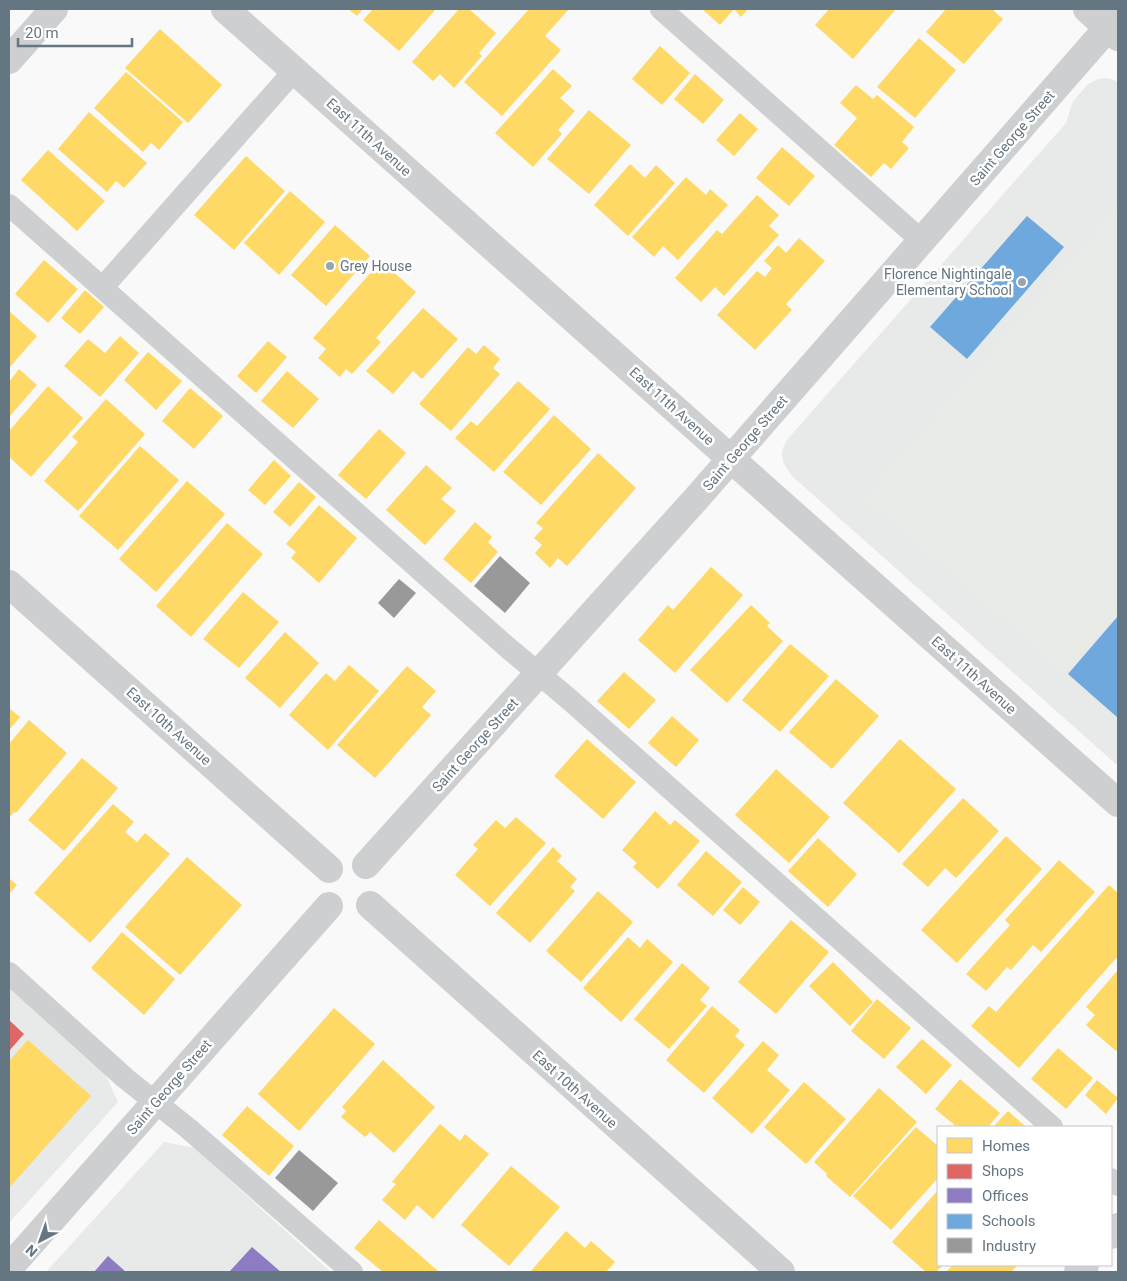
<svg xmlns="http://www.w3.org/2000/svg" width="1127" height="1281" viewBox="0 0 1127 1281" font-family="Roboto,sans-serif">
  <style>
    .built { fill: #e8e9e9 }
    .green { fill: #e8ebe6 }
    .homes { fill: #ffd966 }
    .shops { fill: #e06666 }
    .offices { fill: #8e7cc3 }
    .schools { fill: #6fa8dc }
    .industry { fill: #999 }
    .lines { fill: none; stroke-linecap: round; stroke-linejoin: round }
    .service { stroke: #cecfd0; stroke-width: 22 }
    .minor { stroke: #cecfd0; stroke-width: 28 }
    .tertiary { stroke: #cecfd0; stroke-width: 28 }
    .poi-dot { fill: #99a4ac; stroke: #fff; stroke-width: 2 }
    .labels { text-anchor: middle; stroke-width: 5; stroke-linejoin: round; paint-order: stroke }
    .street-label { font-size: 14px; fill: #657683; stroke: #fff }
    .poi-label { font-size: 14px; fill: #657683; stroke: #fff; text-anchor: start }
  </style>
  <rect width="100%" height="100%" fill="#f9f9f9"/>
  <!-- built -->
  <g class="built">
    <path d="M1107 78 1114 80 1118 82V766L793 477 786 467 783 461 782 454 783 448 786 441 1066 123 1073 101 1088 84 1098 79Z"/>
    <path d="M9 986 104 1072 118 1102 9 1223Z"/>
    <path d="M164 1142 194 1148 331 1272H46Z"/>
  </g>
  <!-- green -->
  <path class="green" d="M1118 209V611L1065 672 866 498Z"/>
  <!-- homes -->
  <g class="homes">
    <path d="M348 9H363L357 16Z"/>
    <path d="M373 9H436L399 51 363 20Z"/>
    <path d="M459 9H469L496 33 479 53 482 56 454 88 440 74 433 81 412 62Z"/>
    <path d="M529 9H566L568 10 545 36 561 50 502 116 464 82Z"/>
    <path d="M702 9H748L741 17 734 9 720 25Z"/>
    <path d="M829 9H896L853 59 815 25Z"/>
    <path d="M946 9H992L1003 19 964 64 926 32Z"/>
    <path d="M160 29 222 85 188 123 125 68Z"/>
    <path d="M919 38 956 70 915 118 877 87Z"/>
    <path d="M660 46 690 73 662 105 632 79Z"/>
    <path d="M553 69 572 86 560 98 575 111 558 130 562 134 533 167 495 133Z"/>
    <path d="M126 72 183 122 159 150 151 143 143 152 94 108Z"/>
    <path d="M695 74 724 100 703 124 674 99Z"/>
    <path d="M856 85 873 99 877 95 914 127 902 142 909 148 891 169 884 163 871 177 834 145 857 118 840 103Z"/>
    <path d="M589 110 631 145 589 194 547 159Z"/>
    <path d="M89 112 147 163 124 188 116 181 107 192 58 149Z"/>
    <path d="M740 113 758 129 734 156 716 140Z"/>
    <path d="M782 147 815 176 789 206 756 178Z"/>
    <path d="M48 150 105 201 77 231 21 180Z"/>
    <path d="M246 156 285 191 234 250 194 215Z"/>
    <path d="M630 164 645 178 656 165 675 183 628 236 594 205Z"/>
    <path d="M686 177 706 195 710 189 728 205 678 260 663 246 654 257 632 237Z"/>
    <path d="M290 191 325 222 279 275 244 243Z"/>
    <path d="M757 195 779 215 769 226 779 235 724 296 715 287 701 302 675 278 717 230 722 234Z"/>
    <path d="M335 225 370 256 326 306 291 275Z"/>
    <path d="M799 238 825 261 786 304 792 310 755 350 717 315 757 271 765 277 772 268 764 261 778 245 786 253Z"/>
    <path d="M44 260 78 289 48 323 15 294Z"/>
    <path d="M381 261 416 292 376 338 381 342 352 374 346 369 340 377 318 358 326 349 313 338Z"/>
    <path d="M85 290 104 307 80 334 61 318Z"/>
    <path d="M423 308 458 339 422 379 413 371 393 394 366 371Z"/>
    <path d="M9 311 37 336 9 368Z"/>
    <path d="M120 336 139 353 100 397 64 366 88 339 105 353Z"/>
    <path d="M268 341 287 357 256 393 237 376Z"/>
    <path d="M484 345 500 359 493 368 500 374 451 431 419 404 468 347 476 354Z"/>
    <path d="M148 352 182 381 156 410 124 380Z"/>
    <path d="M19 369 37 385 9 417V382Z"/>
    <path d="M287 371 319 399 293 428 261 401Z"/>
    <path d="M518 381 550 409 494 472 455 438 471 421 477 426Z"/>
    <path d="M48 386 83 418 31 477 9 457V431Z"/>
    <path d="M190 388 223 416 194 449 162 421Z"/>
    <path d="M106 399 145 434 78 511 44 481 78 442 72 437Z"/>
    <path d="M554 415 591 449 541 505 503 472Z"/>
    <path d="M379 429 406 453 366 499 338 475Z"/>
    <path d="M140 446 179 480 118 550 79 516Z"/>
    <path d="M598 453 636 488 567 566 558 558 550 568 535 553 542 545 534 538 543 528 536 523Z"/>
    <path d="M274 460 291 476 265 505 248 490Z"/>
    <path d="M426 465 452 488 441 499 456 511 425 545 386 510Z"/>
    <path d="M187 481 225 514 156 592 119 559Z"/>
    <path d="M299 482 316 497 290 527 273 512Z"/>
    <path d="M319 505 357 538 319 583 291 558 296 552 286 544Z"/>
    <path d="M475 522 492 537 488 542 498 552 471 583 443 559Z"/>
    <path d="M227 523 263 554 191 637 156 606Z"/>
    <path d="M711 567 743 595 675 673 638 640 668 605 673 610Z"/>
    <path d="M243 592 279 622 239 668 203 639Z"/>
    <path d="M751 605 770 623 767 626 783 641 727 703 690 670Z"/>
    <path d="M285 632 319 663 280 708 245 678Z"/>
    <path d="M790 644 829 676 780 732 742 700Z"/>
    <path d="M349 665 379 691 328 750 289 715 326 673 335 681Z"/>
    <path d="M407 666 436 691 422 707 431 715 375 778 337 745Z"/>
    <path d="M624 672 656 700 629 729 597 701Z"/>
    <path d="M836 679 879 716 832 769 789 732Z"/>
    <path d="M9 708 20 717 9 730Z"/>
    <path d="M672 716 699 740 676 767 648 743Z"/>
    <path d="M29 720 67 753 16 813 14 812 9 818V744Z"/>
    <path d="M587 739 636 782 603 819 554 776Z"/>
    <path d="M900 739 956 789 899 853 843 803Z"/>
    <path d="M82 758 118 788 64 851 28 820Z"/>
    <path d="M776 769 830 817 789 863 735 815Z"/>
    <path d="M963 798 999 831 956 878 945 868 928 887 902 864Z"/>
    <path d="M113 804 134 822 125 832 137 842 145 833 170 854 90 943 34 893Z"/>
    <path d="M655 811 670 825 675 820 700 841 658 889 633 867 637 863 622 850Z"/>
    <path d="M516 817 546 843 490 906 455 875 478 849 473 845 496 820 505 828Z"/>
    <path d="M1006 836 1042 869 957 963 921 930Z"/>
    <path d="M818 838 857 874 828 907 788 871Z"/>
    <path d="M553 847 562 856 557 861 577 879 570 887 575 891 530 943 496 913Z"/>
    <path d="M706 851 742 882 713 916 677 885Z"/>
    <path d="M187 857 242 905 180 975 125 927Z"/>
    <path d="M1059 860 1095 892 1041 952 1033 945 1011 970 1007 967 986 991 966 974 1010 925 1005 920Z"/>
    <path d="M9 878 17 885 9 894Z"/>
    <path d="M1109 885 1118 893V956L1019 1068 971 1026 989 1006 996 1012Z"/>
    <path d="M743 887 760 902 740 925 723 910Z"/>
    <path d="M598 891 633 922 581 982 546 951Z"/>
    <path d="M791 920 829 952 776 1014 738 982Z"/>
    <path d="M122 932 175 979 144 1015 91 968Z"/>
    <path d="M628 937 640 948 647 939 673 962 621 1022 583 988Z"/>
    <path d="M833 962 873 1002 850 1026 809 986Z"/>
    <path d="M682 963 710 988 700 1000 707 1006 669 1049 634 1019Z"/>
    <path d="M1118 970V1048L1116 1051 1086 1025 1095 1015 1086 1007Z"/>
    <path d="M877 999 911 1028 884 1059 851 1031Z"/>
    <path d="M712 1006 740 1030 735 1036 745 1045 704 1093 666 1060Z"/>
    <path d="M334 1008 375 1044 299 1131 258 1094Z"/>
    <path d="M922 1039 952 1065 926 1094 896 1067Z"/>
    <path d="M28 1040 91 1096 9 1188V1061Z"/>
    <path d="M763 1041 779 1055 767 1070 790 1090 752 1134 712 1098Z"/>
    <path d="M1058 1048 1093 1078 1066 1109 1031 1079Z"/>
    <path d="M383 1060 435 1107 394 1153 370 1132 365 1137 341 1117 346 1111 342 1107Z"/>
    <path d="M960 1079 1000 1113 988 1127H957L935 1109Z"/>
    <path d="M1097 1080 1118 1098 1106 1114 1085 1095Z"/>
    <path d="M804 1082 846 1119 806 1164 764 1127Z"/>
    <path d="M879 1088 917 1122 850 1197 826 1176 827 1174 814 1162Z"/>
    <path d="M247 1106 294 1146 269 1176 222 1135Z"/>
    <path d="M1008 1111 1026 1127H993Z"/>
    <path d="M440 1124 460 1141 465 1134 489 1154 433 1219 417 1205 405 1220 382 1200 396 1184 392 1182Z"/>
    <path d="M916 1127 938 1146V1178L891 1230 853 1196Z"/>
    <path d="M511 1166 560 1207 509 1266 461 1225Z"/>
    <path d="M938 1190V1265H943L936 1272H926L892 1242Z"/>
    <path d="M379 1220 421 1256 439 1272H383L354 1248Z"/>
    <path d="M566 1231 585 1248 591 1241 615 1262 606 1272H530Z"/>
    <path d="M953 1265H1018L1011 1272H946Z"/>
  </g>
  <!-- shops -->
  <path class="shops" d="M9 1020 24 1034 9 1051Z"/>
  <!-- offices -->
  <g class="offices">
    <path d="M252 1247 281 1272H229Z"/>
    <path d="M108 1256 126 1272H94Z"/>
  </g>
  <!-- schools -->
  <g class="schools">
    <path d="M1027 216 1064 247 967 359 930 327Z"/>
    <path d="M1118 616V718L1068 674Z"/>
  </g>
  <!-- industry -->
  <g class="industry">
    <path d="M500 556 530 583 505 613 474 586Z"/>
    <path d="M399 579 416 593 394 618 378 603Z"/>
    <path d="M299 1150 338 1183 313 1211 275 1178Z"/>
  </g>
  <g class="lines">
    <!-- service -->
    <g class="service">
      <path d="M661 9 922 241"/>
      <path d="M9 205 507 647 570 700 1052 1127"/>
      <path d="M103 287 294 71"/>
      <path d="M9 973 125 1078 189 1129 352 1272"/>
      <path d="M1111 1179 1118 1185"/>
    </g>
    <!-- minor -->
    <g class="minor">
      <path d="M225 9 1118 803"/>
      <path d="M9 60 54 9"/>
      <path d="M9 584 329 869"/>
      <path d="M366 865 695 500 1118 16"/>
      <path d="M370 905 781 1272"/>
      <path d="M1111 1235 1118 1227"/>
      <path d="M9 1268 329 906"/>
      <path d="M1078 1272 1085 1265"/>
    </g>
    <!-- tertiary -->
    <path class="tertiary" d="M1087 9 1118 37"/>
  </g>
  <!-- markers -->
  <g class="poi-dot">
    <circle cx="330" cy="266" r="5"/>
    <circle cx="1022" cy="282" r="5"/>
  </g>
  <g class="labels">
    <!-- street labels -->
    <g class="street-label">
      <text transform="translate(369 137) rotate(42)" y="5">East 11th Avenue</text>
      <text transform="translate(1012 138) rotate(-49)" y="5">Saint George Street</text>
      <text transform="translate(672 406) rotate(42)" y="5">East 11th Avenue</text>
      <text transform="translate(745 443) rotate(-49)" y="5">Saint George Street</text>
      <text transform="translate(974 675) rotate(42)" y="5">East 11th Avenue</text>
      <text transform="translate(169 726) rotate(42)" y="5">East 10th Avenue</text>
      <text transform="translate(475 745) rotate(-48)" y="5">Saint George Street</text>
      <text transform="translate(169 1087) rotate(-49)" y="5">Saint George Street</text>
      <text transform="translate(575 1089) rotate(42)" y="5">East 10th Avenue</text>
    </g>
    <!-- poi labels -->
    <g class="poi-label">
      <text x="340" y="271">Grey House</text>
      <text x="1012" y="279" text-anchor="end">Florence Nightingale<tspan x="1012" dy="16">Elementary School</tspan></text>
    </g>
  </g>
  <!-- border -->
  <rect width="1127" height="1281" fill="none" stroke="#657683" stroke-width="20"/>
  <!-- legend -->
  <rect x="937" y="1126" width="175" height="140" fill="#ffffff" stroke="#c1c8cd"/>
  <rect x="947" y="1138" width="25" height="15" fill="#ffd966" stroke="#c1c8cd"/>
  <text x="982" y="1151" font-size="15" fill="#657683">Homes</text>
  <rect x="947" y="1164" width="25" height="15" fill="#e06666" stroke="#c1c8cd"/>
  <text x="982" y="1176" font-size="15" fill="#657683">Shops</text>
  <rect x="947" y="1188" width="25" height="15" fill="#8e7cc3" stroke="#c1c8cd"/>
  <text x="982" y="1201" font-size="15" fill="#657683">Offices</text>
  <rect x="947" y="1214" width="25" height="15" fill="#6fa8dc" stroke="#c1c8cd"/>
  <text x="982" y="1226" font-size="15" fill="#657683">Schools</text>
  <rect x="947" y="1238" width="25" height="15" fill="#999999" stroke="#c1c8cd"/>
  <text x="982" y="1251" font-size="15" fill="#657683">Industry</text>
  <!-- north arrow -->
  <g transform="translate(40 1241) rotate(221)" stroke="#ffffff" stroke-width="4" paint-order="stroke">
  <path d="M0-4L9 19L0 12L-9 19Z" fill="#657683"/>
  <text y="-8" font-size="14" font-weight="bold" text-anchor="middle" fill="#657683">N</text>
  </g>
  <!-- scale -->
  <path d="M18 38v8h114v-8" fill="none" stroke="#657683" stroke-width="2.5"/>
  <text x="25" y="38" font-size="15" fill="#657683" stroke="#ffffff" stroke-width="4" paint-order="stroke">20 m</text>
</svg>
